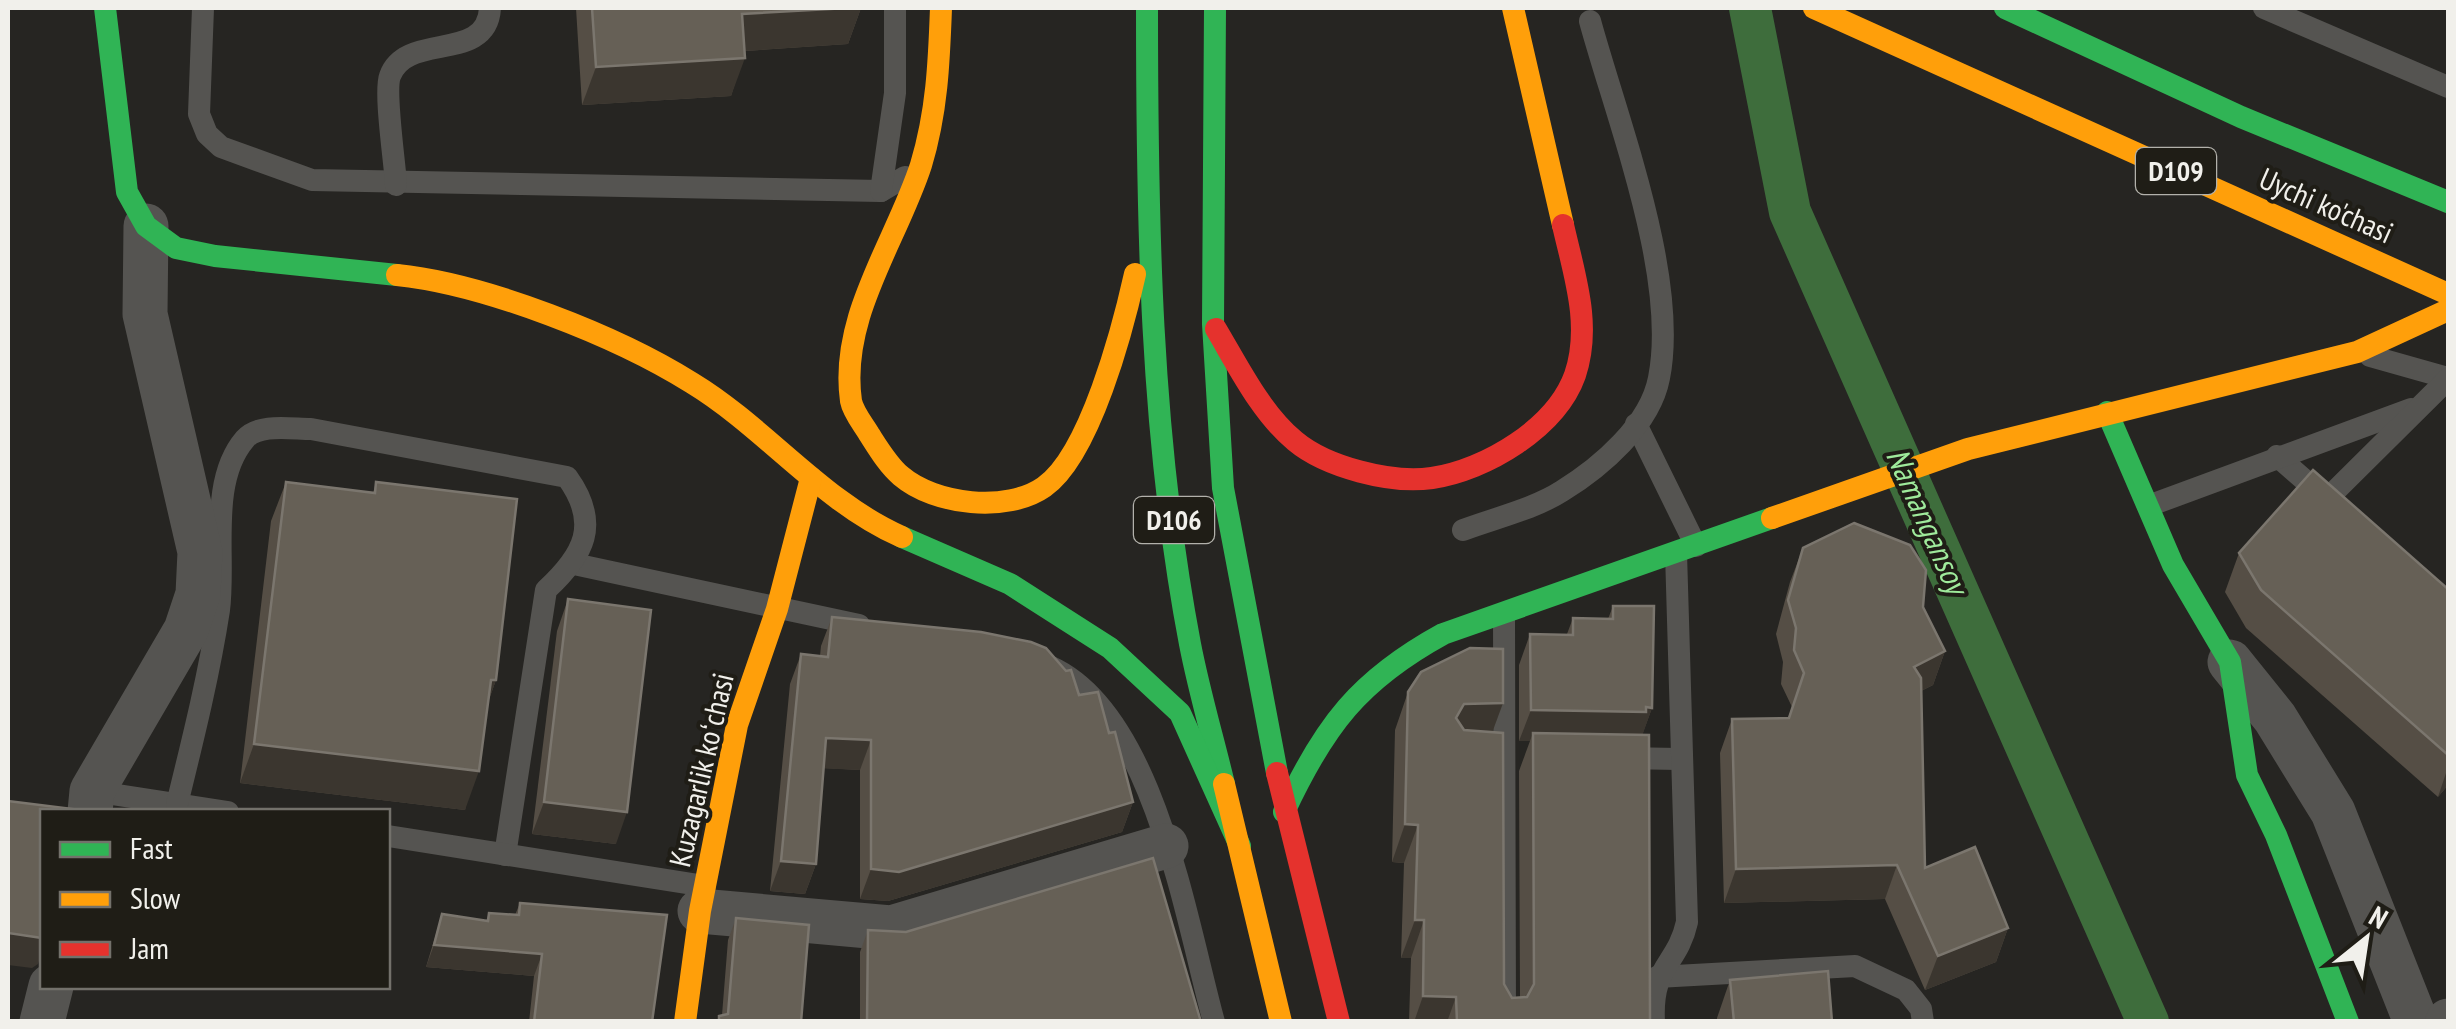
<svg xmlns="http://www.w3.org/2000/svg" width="2456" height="1029" viewBox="0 0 2456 1029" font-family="'PT Sans Narrow',sans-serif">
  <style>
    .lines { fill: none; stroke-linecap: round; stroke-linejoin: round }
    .canal { stroke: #3e6d3c; stroke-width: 42 }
    .lane { stroke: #555451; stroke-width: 22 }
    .street { stroke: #555451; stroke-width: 45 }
    .fast { stroke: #30b455; stroke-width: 22 }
    .slow { stroke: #ff9f0a; stroke-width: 22 }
    .jam { stroke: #e5322d; stroke-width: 22 }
    .wall { fill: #554e45 }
    .shaded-wall { fill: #3b362f }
    .building { fill: #666056; stroke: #7b766e; stroke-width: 2.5 }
    .labels { text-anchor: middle; stroke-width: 8; stroke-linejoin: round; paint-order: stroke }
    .shield { fill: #1f1d16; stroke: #b2b1ab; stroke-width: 2.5 }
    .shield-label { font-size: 28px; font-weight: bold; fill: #f1f0eb }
    .street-label { font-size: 30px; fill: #f1f0eb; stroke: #1f1d16 }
    .water-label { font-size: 32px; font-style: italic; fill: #9fea9b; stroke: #1f1d16 }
  </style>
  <rect width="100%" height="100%" fill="#262522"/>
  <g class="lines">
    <!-- canal -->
    <path class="canal" d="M1750 8 1790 212 2148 1022"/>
    <!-- lane -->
    <g class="lane">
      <path d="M203 8 199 114 207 134 221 147 312 180 881 191 905 177"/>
      <path d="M2264 8 2448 87"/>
      <path d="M396 185C395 163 384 92 390 76 406 31 487 64 490 8"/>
      <path d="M881 191 895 93V8"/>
      <path d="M2370 356 2448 378"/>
      <path d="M1636 424 1696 546"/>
      <path d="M2277 456 2324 497"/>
      <path d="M2148 506 2411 409"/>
      <path d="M2338 510 2327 499 2448 379"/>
      <path d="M1463 530C1495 518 1534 509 1562 491 1601 467 1650 425 1659 378 1679 277 1617 120 1590 21"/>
      <path d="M574 564 859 625"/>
      <path d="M1504 615 1505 1022"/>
      <path d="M1051 667C1154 714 1186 921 1214 1022"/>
      <path d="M1621 758 1679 759"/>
      <path d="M92 791 228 812"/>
      <path d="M177 804C193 739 209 675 219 610 226 557 208 482 245 439 259 423 291 429 311 429L567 477C601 524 584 555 546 590L505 855"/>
      <path d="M388 836 705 886"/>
      <path d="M1657 977 1855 966 1906 990 1921 1009 1923 1022"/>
      <path d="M1654 1022C1651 964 1677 967 1687 922L1676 553"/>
    </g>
    <!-- street -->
    <g class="street">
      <path d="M2230 662 2275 718 2333 812 2416 1022"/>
      <path d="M90 812 92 791 186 630 198 594 200 552 145 314 146 226"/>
      <path d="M700 911 891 928 1166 846"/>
      <path d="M42 1022 51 986"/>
      <path d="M2448 1022V1021"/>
    </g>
    <!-- fast -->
    <g class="fast">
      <path d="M105 8 127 192 146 226 176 248 215 256 397 275"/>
      <path d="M1147 8C1147 220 1150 435 1190 644 1199 691 1213 738 1224 784"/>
      <path d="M1215 8 1213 324 1223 488 1277 773"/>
      <path d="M2005 8 2241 117 2448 202"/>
      <path d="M2107 412 2173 565 2230 662 2247 775 2276 835 2348 1022"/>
      <path d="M902 537 1010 584 1110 648 1180 713 1240 846"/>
      <path d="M1284 812C1324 726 1359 680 1443 634L1772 518"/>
    </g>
    <!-- slow -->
    <g class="slow">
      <path d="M941 8C939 63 937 112 921 165 896 242 839 317 851 401 853 412 863 424 869 434 878 448 888 465 901 476 935 505 1007 513 1044 487 1090 455 1123 328 1135 274"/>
      <path d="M1513 8 1563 225"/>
      <path d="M1814 8 2448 294"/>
      <path d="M397 275C485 284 617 336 692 383 766 428 822 502 902 537"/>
      <path d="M1772 518 1968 449 2357 352 2448 310"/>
      <path d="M1224 784 1281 1022"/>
      <path d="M685 1022 700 911 737 725 777 609 811 478"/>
    </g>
    <!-- jam -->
    <g class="jam">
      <path d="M1216 329C1238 366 1261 413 1295 441 1326 467 1391 484 1432 478 1486 470 1556 428 1575 375 1592 325 1574 274 1563 225"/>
      <path d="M1277 773 1339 1022"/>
    </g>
  </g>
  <!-- wall -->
  <g class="wall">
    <path d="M576 8H861L848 44 745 51 731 96 582 105Z"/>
    <path d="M286 482 373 493 376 482 496 680 488 702 465 810 240 783 271 521Z"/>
    <path d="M1803 548 1923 607 1945 651 1933 685 1921 691 1925 868 2008 928 1996 962 1925 990 1885 899 1724 903 1720 753 1732 719 1788 718 1792 707 1781 684 1783 662 1776 634 1790 582Z"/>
    <path d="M2239 553 2448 589V785L2438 797 2246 628 2225 592Z"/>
    <path d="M568 599 616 844 532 834 557 631Z"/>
    <path d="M1613 606 1652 708 1642 735 1650 1022H1409L1411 958H1401L1404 863 1392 862 1395 730 1408 692 1503 703 1492 732 1504 984 1512 998 1520 997 1519 771 1530 741H1519V665L1530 634H1567L1573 618 1608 619Z"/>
    <path d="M832 617 1079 695 1109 733 1133 802 1122 832 888 901 860 899V770L824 768 816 864 805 894 770 891 790 684 801 654 820 656 821 646Z"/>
    <path d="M520 903 652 1022H529L534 976 426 967 442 914 486 921 489 913 515 915Z"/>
    <path d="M736 918 801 1022H717L719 1016 722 1015 728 940Z"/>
    <path d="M868 930 1201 1022H860V952Z"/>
    <path d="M1730 980 1832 1022H1717V1018Z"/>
  </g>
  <!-- shaded-wall -->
  <g class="shaded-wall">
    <path d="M848 8H861L848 44 729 52 742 14Z"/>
    <path d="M745 58 731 96 582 105 596 67Z"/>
    <path d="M1945 651 1933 685 1901 701 1914 667Z"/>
    <path d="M491 680H496L482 719Z"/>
    <path d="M1503 703 1489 741 1451 742 1456 718 1464 704Z"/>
    <path d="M1652 708 1641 739 1533 733 1530 741H1519L1531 710Z"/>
    <path d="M826 738 871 740 860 770 816 768Z"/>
    <path d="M254 744 479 771 465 810 240 783Z"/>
    <path d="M2448 767V785L2438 797Z"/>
    <path d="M544 802 627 812 616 844 532 834Z"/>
    <path d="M1133 802 1122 832 888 901 860 899 871 869Z"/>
    <path d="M1405 824 1418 825 1404 863 1392 862Z"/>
    <path d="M781 861 816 864 805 894 770 891Z"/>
    <path d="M1897 865 1885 899 1724 903 1736 869Z"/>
    <path d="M1415 920H1424L1411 958H1401Z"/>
    <path d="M2008 928 1996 962 1925 990 1938 956Z"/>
    <path d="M8 933 42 938V952L38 964 32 968 8 965Z"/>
    <path d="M434 945 542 954 534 976 426 967Z"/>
    <path d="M1423 996 1456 997 1447 1022H1414Z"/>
  </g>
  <!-- building -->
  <g class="building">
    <path d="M592 8H848L742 14 745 58 596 67Z"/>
    <path d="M2313 470 2448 589V755L2261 590 2239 553Z"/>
    <path d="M286 482 375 493 376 482 517 499 496 680H491L479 771 254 744Z"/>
    <path d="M1854 523 1910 545 1926 570 1923 607 1945 651 1914 667 1921 678 1925 868 1975 847 2008 928 1938 956 1897 865 1736 869 1732 719 1789 718 1804 673 1794 650 1796 628 1788 600 1803 548Z"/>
    <path d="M568 599 651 610 627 812 544 802Z"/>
    <path d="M1613 606H1654L1652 708 1646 707V712L1531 710 1530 634 1573 635V618L1613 619Z"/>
    <path d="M832 617 981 632 1031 642 1046 648 1066 671 1071 670 1079 695 1098 692 1109 733 1115 732 1133 802 899 872 871 869V740L826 738 816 864 781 861 801 654 828 657Z"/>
    <path d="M1470 648 1503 649V703L1464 704 1456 718 1464 730 1503 733 1504 984 1512 998 1527 997 1534 984 1533 733 1649 735 1650 1022H1457L1456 997 1423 996 1424 920H1415L1418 825 1405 824 1408 692 1421 672Z"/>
    <path d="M8 801 88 811 42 812V938L8 933Z"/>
    <path d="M1153 858 1201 1022H867L868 930 906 932Z"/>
    <path d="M520 903 667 915 652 1022H534L542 954 434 945 442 914 488 921 489 913 519 915Z"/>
    <path d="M736 918 809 925 801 1022H719V1016L728 1014Z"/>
    <path d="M1828 971 1832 1022H1734L1730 980Z"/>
  </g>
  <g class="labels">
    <!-- shield labels -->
    <g class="shield">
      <rect x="2136" y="148" width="80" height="46" rx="8"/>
      <rect x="1134" y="497" width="80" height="46" rx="8"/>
    </g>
    <g class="shield-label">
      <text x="2176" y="181">D109</text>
      <text x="1174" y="530">D106</text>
    </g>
    <!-- street labels -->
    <g class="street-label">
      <text transform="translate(2326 206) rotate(24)" y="10">Uychi ko'chasi</text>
      <text transform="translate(702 770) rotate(-77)" y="10">Kuzagarlik koʻchasi</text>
    </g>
    <!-- water labels -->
    <g class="water-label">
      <text transform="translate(1927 521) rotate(66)" y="11">Namangansoy</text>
    </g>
  </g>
  <!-- border -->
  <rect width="2456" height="1029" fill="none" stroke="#f1f0eb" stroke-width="20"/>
  <!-- legend -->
  <rect x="40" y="809" width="350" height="180" fill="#1f1d16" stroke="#73716b" stroke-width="2.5"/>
  <rect x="60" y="842" width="50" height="15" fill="#30b455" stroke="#73716b" stroke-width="2.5"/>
  <text x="130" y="859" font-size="30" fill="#f1f0eb">Fast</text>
  <rect x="60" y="892" width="50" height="15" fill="#ff9f0a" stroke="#73716b" stroke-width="2.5"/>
  <text x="130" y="909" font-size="30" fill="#f1f0eb">Slow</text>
  <rect x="60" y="942" width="50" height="15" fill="#e5322d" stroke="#73716b" stroke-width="2.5"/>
  <text x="130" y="959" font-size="30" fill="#f1f0eb">Jam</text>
  <!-- north arrow -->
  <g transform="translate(2366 939) rotate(30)" stroke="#1f1d16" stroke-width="8" paint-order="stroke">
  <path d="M0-8L18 38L0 25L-18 38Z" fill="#f1f0eb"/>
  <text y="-15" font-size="28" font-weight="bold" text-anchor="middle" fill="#f1f0eb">N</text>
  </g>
</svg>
